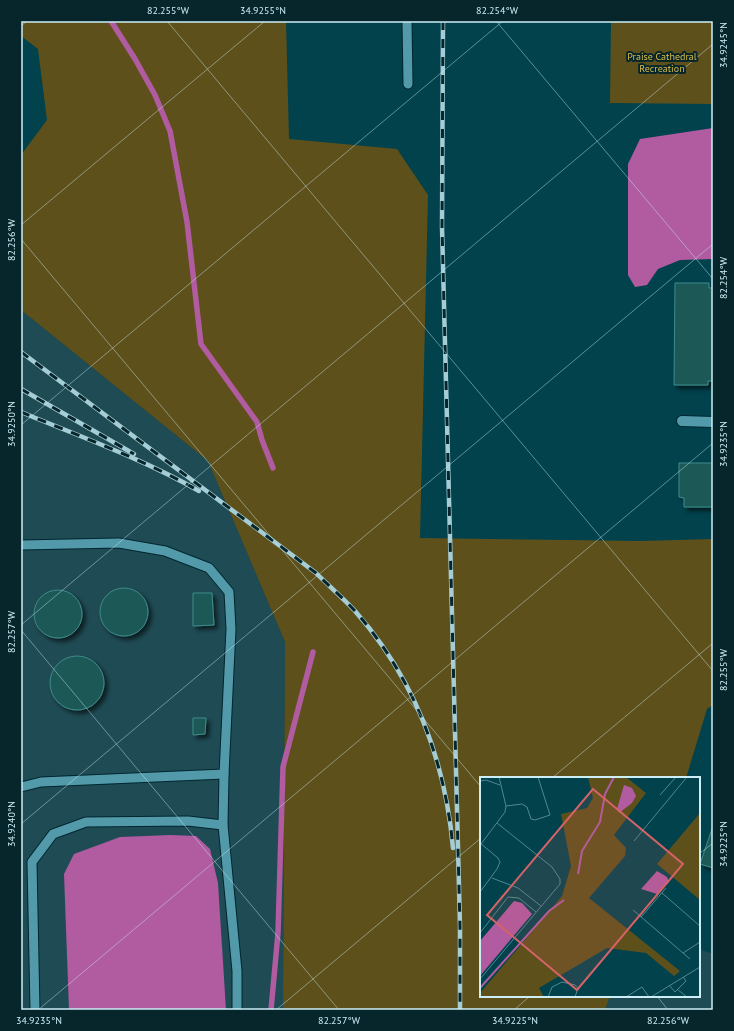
<svg xmlns="http://www.w3.org/2000/svg" width="734" height="1031" viewBox="0 0 734 1031" font-family="'PT Sans',sans-serif">
  <style>
    .built { fill: #1f4b55 }
    .green { fill: #5e501b }
    .water { fill: #b15ba1 }
    .lines { fill: none; stroke-linecap: round; stroke-linejoin: round }
    .stream { stroke: #b15ba1; stroke-width: 5.5 }
    .building { fill: #1b5857; stroke: #3f8c8b; filter: url(#shadow) }
    .service-casing { stroke: #00262e; stroke-width: 11 }
    .minor-casing { stroke: #00262e; stroke-width: 12 }
    .service { stroke: #529aaa; stroke-width: 9 }
    .minor { stroke: #529aaa; stroke-width: 10 }
    .rail-casing { stroke: #a5cdd6; stroke-width: 4.5 }
    .rail { stroke: #06262c; stroke-width: 3; stroke-dasharray: 9; stroke-linecap: butt }
    .ticks { fill: none; stroke: #cceef7; stroke-width: 1; stroke-opacity: 0.45 }
    .labels { text-anchor: middle; stroke-width: 4; stroke-linejoin: round; paint-order: stroke }
    .park-label { font-size: 10px; fill: #dbbc47; stroke: #06262c }
    .inset-river { fill: none; stroke: #b15ba1; stroke-width: 2 }
    .inset-road { fill: none; stroke: #528791; stroke-width: 1 }
    .view { fill: #d36366; fill-opacity: 0.15; stroke: #d36366; stroke-width: 2 }
    .inset-edge { fill: none; stroke: #cceef7; stroke-width: 2 }
    .neatline { fill: none; stroke: #cceef7; stroke-width: 1.5 }
    .ticks-label { font-size: 10px; text-anchor: middle; fill: #cceef7 }
  </style>
  <defs>
    <filter id="shadow"><feDropShadow dx="3.5" dy="3.5" stdDeviation="2" flood-color="#0009"/></filter>
  </defs>
  <rect width="100%" height="100%" fill="#01424d"/>
  <!-- built -->
  <g class="built">
    <path d="M21 310 208 461 285 642 283 1010H21Z"/>
    <path d="M699 949 713 954V1010H605L610 996H699Z"/>
  </g>
  <!-- green -->
  <g class="green">
    <path d="M21 21H286L289 139 397 149 428 195 420 538 640 541 713 539V705L707 709 686 778H481V996H610L605 1010H283L285 642 208 461 21 310V155L47 120 38 49 21 36Z"/>
    <path d="M611 21H713V104L610 103Z"/>
  </g>
  <!-- water -->
  <g class="water">
    <path d="M713 128V259L680 260 658 269 647 285 635 287 628 275V164L640 139Z"/>
    <path d="M170 835 196 836 210 849 218 883 226 1010H69L64 874 74 854 120 837Z"/>
  </g>
  <g class="lines">
    <!-- stream -->
    <g class="stream">
      <path d="M111 21 135 59 155 95 170 131 187 222 201 344 257 422 262 440 273 468"/>
      <path d="M271 1010 278 933 283 767 313 652"/>
    </g>
  </g>
  <!-- building -->
  <g class="building">
    <path d="M675 283H709V288H713V381H708V385H674Z"/>
    <path d="M679 463H713V507H684V498L679 497Z"/>
    <circle cx="124" cy="612" r="24"/>
    <circle cx="58" cy="614" r="24"/>
    <path d="M193 593H212L214 625 193 626Z"/>
    <circle cx="77" cy="683" r="27"/>
    <path d="M193 718H206L205 734 193 735Z"/>
    <path d="M713 826V868L700 864Z"/>
  </g>
  <g class="lines">
    <defs>
      <g id="service">
        <path d="M407 21 408 84"/>
        <path d="M21 545 119 543 165 551 209 568 229 592 231 629 224 774 223 825 237 971V1010"/>
        <path d="M21 787 41 782 224 774"/>
        <path d="M35 1010 32 862 53 834 86 822 188 821 223 825"/>
      </g>
      <path id="minor" d="M682 421 713 422"/>
    </defs>
    <!-- service casing -->
    <use href="#service" class="service-casing"/>
    <!-- minor casing -->
    <use href="#minor" class="minor-casing"/>
    <!-- service -->
    <use href="#service" class="service"/>
    <!-- minor -->
    <use href="#minor" class="minor"/>
    <defs>
      <g id="rail">
        <path d="M443 21 442 227 460 926V1010"/>
        <path d="M21 352 316 573C329 586 343 598 355 611 414 678 445 760 453 848"/>
        <path d="M21 389 134 454"/>
        <path d="M21 412C81 437 143 459 199 491"/>
      </g>
    </defs>
    <!-- rail casing -->
    <use href="#rail" class="rail-casing"/>
    <!-- rail -->
    <use href="#rail" class="rail"/>
  </g>
  <!-- ticks -->
  <path class="ticks" d="M167 21 713 671M496 21 713 279M21 26 27 21M21 225 265 21M21 239 481 787M21 425 503 21M21 625 713 44M21 630 339 1010M552 778 713 643M21 824 713 244M699 854 713 843M657 996 668 1010M38 1010 713 443M276 1010 481 838M514 1010 530 996"/>
  <g class="labels">
    <!-- park labels -->
    <g class="park-label">
      <text x="662" y="60">Praise Cathedral<tspan x="662" dy="12">Recreation</tspan></text>
    </g>
  </g>
  <!-- overview -->
  <g transform="translate(480 777)">
    <rect width="220" height="220" fill="#01424d"/>
    <path d="M108 0H146L166 16 134 58 146 71 145 79 109 121 200 194 194 199 166 176 127 171 59 211 64 220H0V216L82 119 91 89 81 37 107 31 113 21ZM220 36V123L177 87Z" fill="#5e501b"/>
    <path d="M144 8 152 11 156 19 152 26 139 36 137 32ZM177 94 187 100 189 105 177 117 161 112ZM34 124 42 126 52 137 0 199V164Z" fill="#b15ba1"/>
    <path class="inset-river" d="M98 97 102 74 120 45 125 17 134 0M0 211 69 134 84 123"/>
    <path class="inset-road" d="M0 4 6 3 20 8M180 18 196 0M26 29 42 27 47 30 51 42 55 43 70 38 58 0M154 64 207 0M0 66 18 81 20 85 17 92 0 115M1 67 25 35 26 29 19 0M12 101 38 111 61 129M182 116 220 149M153 133 210 182M161 140 186 111M0 156 28 120 39 121 56 135M203 176 220 165M0 202 80 107V102L72 90 17 46M189 208 195 215 206 204 203 200M197 212 207 220M68 220 72 210 82 205 95 208 98 211 95 220M146 220 162 210 169 220M171 220 220 190"/>
    <path class="view" d="M113 12 203 87 97 213 7 138Z"/>
    <rect width="220" height="220" class="inset-edge"/>
  </g>
  <!-- border -->
  <rect width="734" height="1031" fill="none" stroke="#06262c" stroke-width="44"/>
  <rect x="22" y="22" width="690" height="987" class="neatline"/>
  <g class="ticks-label">
    <text x="168" y="14">82.255°W</text>
    <text x="263" y="14">34.9255°N</text>
    <text x="497" y="14">82.254°W</text>
    <text transform="translate(723 45) rotate(-90)" y="4">34.9245°N</text>
    <text transform="translate(11 240) rotate(-90)" y="4">82.256°W</text>
    <text transform="translate(723 278) rotate(-90)" y="4">82.254°W</text>
    <text transform="translate(11 424) rotate(-90)" y="4">34.9250°N</text>
    <text transform="translate(723 444) rotate(-90)" y="4">34.9235°N</text>
    <text transform="translate(11 632) rotate(-90)" y="4">82.257°W</text>
    <text transform="translate(723 670) rotate(-90)" y="4">82.255°W</text>
    <text transform="translate(11 824) rotate(-90)" y="4">34.9240°N</text>
    <text transform="translate(723 844) rotate(-90)" y="4">34.9225°N</text>
    <text x="39" y="1024">34.9235°N</text>
    <text x="339" y="1024">82.257°W</text>
    <text x="515" y="1024">34.9225°N</text>
    <text x="668" y="1024">82.256°W</text>
  </g>
</svg>
